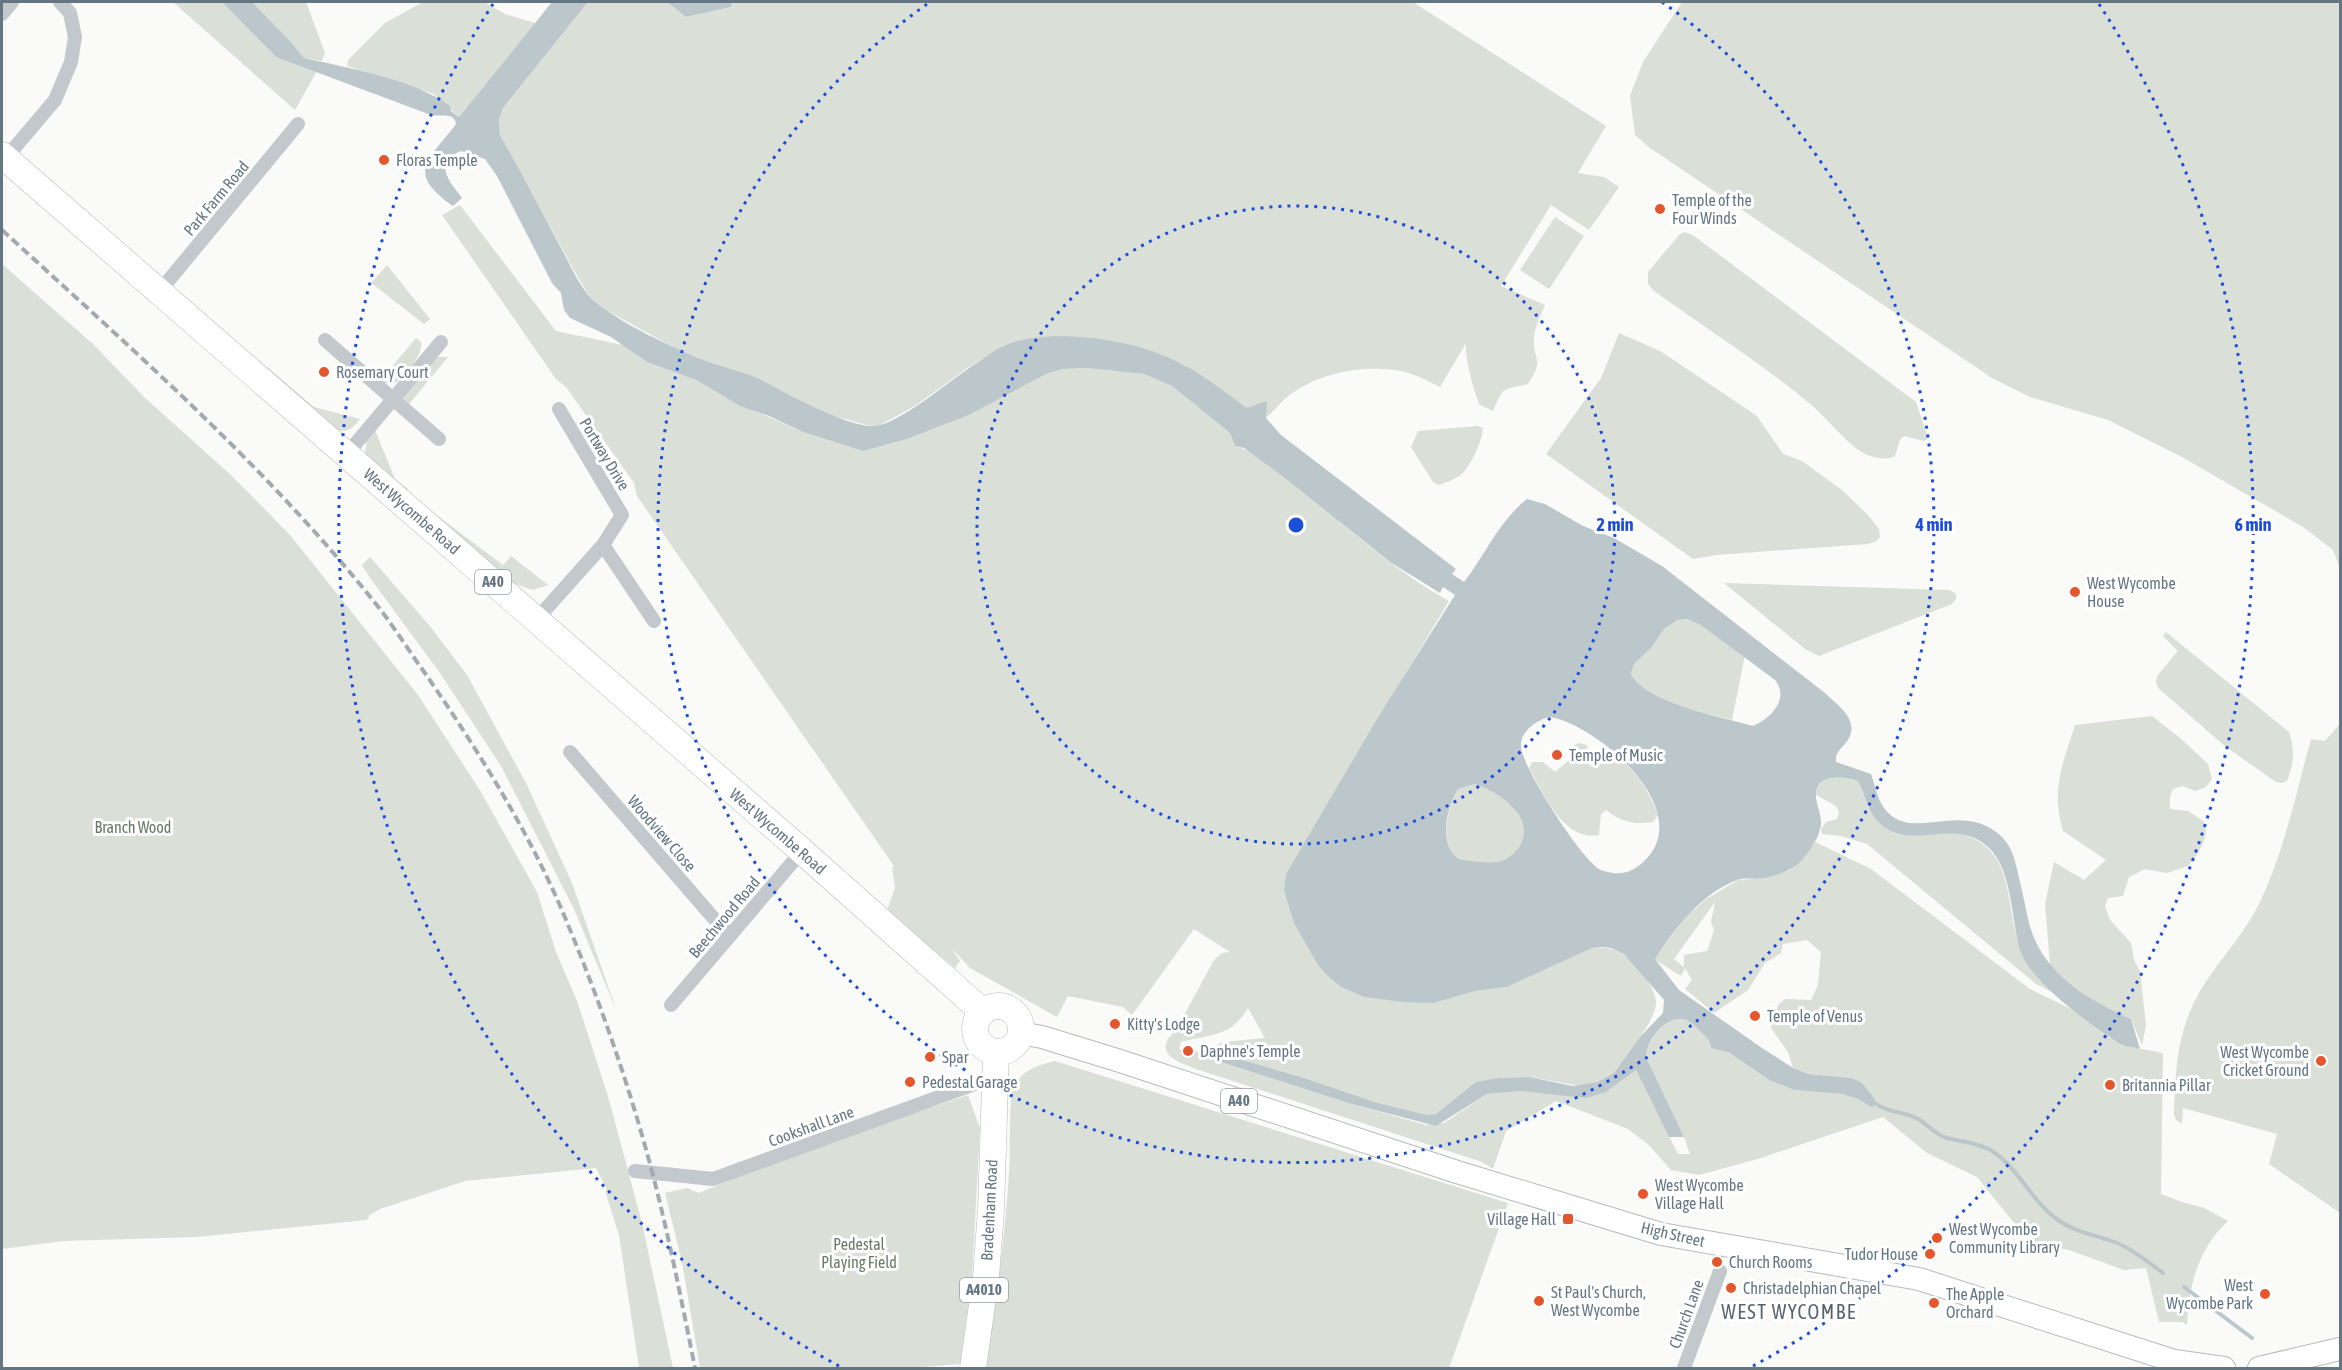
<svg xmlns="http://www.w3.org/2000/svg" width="2342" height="1370" viewBox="0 0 2342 1370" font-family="'Asap Condensed',sans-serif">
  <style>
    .green { fill: #dadfd7; fill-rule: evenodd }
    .water { fill: #bbc7cb; fill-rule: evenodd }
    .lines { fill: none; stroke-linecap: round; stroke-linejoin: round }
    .stream { stroke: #bbc7cb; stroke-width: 4 }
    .primary-casing { stroke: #b5babe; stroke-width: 24 }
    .highway-casing { stroke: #b4b9bd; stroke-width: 27 }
    .street { stroke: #c3c8cc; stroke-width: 14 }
    .primary { stroke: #fff; stroke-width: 22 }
    .highway { stroke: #fff; stroke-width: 26 }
    .rail { stroke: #a2aab0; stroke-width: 4; stroke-dasharray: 9 4.5; stroke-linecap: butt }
    .ring { fill: none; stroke: #1d4ed8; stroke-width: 3; stroke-dasharray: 3 6 }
    .poi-dot { fill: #e4572e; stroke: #fff; stroke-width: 2 }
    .labels { text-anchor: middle; stroke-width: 6; stroke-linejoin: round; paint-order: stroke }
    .shield { fill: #fff; stroke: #939fa8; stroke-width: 1.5 }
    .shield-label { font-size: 15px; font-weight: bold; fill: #657683 }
    .poi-label { font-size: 16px; fill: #657683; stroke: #fff; text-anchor: start }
    .street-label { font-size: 16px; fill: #657683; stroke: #fff }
    .park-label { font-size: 16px; fill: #687a64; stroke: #fff }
    .quarter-label { font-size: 20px; letter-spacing: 1.5px; fill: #57646e; stroke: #fff }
    .centre { fill: #1d4ed8; stroke: #fff; stroke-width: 3 }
    .ring-label { font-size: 18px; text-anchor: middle; font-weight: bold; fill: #1d4ed8; stroke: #fff; stroke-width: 6; stroke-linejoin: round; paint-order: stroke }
  </style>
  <rect width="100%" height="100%" fill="#fafaf8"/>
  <!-- green -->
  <g class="green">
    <path d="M173 2H222L276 57 317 71 295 110Z"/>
    <path d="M252 2H306L325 53 322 61 304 58 290 41Z"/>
    <path d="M423 2H484L505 14 535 23 459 117 434 94 347 66 349 59 385 23Z"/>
    <path d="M588 2H667L686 17 731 7 732 2H1413L1606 126 1578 173 1604 177 1619 187 1589 230 1551 205 1501 286 1545 305C1541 315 1535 326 1534 337 1532 361 1546 357 1528 384 1503 390 1504 385 1493 411L1480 405C1473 390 1465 359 1466 343L1440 387C1428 381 1415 374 1401 371 1363 364 1316 373 1286 398 1279 404 1273 412 1266 418L1247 408 1183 364 1163 355 1117 343 1078 337H1041L1008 344 966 369 915 406 878 426 867 425 826 414 755 377 709 362 675 348 606 310 590 297 576 274 500 135 499 117 503 108Z"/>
    <path d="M1682 2H2340V568L2333 550 2303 527 2182 457 2108 420 2030 397 1992 378 1650 148 1635 135 1630 96 1643 62Z"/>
    <path d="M460 205 556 331 623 345 647 362 696 380 726 398 803 432 863 451 907 439 969 415 1048 373 1063 369 1086 368 1144 374 1172 386 1230 433 1235 446C1259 452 1290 481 1310 497 1355 534 1398 573 1449 601L1286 874 1341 987 1364 997 1434 1003 1475 991 1507 987 1592 948C1603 947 1614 948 1623 954 1636 962 1657 989 1656 1003 1655 1020 1631 1050 1621 1064L1615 1072 1598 1082 1581 1086 1529 1077 1498 1078 1476 1083 1436 1114 1427 1115 1378 1103 1301 1077 1216 1052 1215 1060 1348 1103 1426 1125 1444 1123 1487 1094 1522 1091 1606 1092 1636 1070 1678 1154H1690L1684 1137 1646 1057C1646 1042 1664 1017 1682 1019 1690 1020 1696 1027 1701 1032 1707 1038 1710 1040 1711 1048L1730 1053 1769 1080 1794 1090 1842 1094 1858 1099 1873 1108 1851 1078 1809 1074 1793 1068 1788 1052 1771 1028 1778 1005 1785 999 1811 1000 1818 985 1821 952 1807 940 1783 944 1781 953 1765 963 1748 990 1714 1013 1685 989 1692 980 1685 968 1681 976 1654 959 1684 919 1705 900 1738 880 1763 878 1788 871 1804 857 1815 842 1871 869 2030 989 2071 1009 2121 1045 2163 1053 2161 1194 2182 1202 2204 1208 2228 1221C2198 1249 2189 1285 2187 1325L2182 1322H2159L2146 1268 2124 1270 2069 1250 2031 1244 1977 1177 1927 1153 1883 1117 1761 1158 1699 1175 1671 1170 1648 1144 1628 1129 1556 1101 1506 1131 1493 1169 1482 1162 1196 1069C1176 1061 1151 1053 1176 1030L1214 960 1222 953 1230 952 1194 929 1132 1015 1123 1007 1068 996 1057 1017 970 968 952 949 960 961 955 968 887 911 895 887 892 868 894 866 637 496 634 483 566 387 556 379 442 215ZM1715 902 1711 922 1714 930 1707 951 1684 955V967L1674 959ZM1248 1008 1265 1038 1223 1042 1202 1052 1179 1049 1181 1042C1211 1034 1231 1037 1248 1008Z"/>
    <path d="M1555 217 1584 236 1549 289 1520 270Z"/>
    <path d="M1685 232 1694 236 1916 402 1928 438 1924 441 1904 436 1900 440 1895 456C1886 461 1874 458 1865 454 1847 444 1829 421 1814 407 1764 365 1707 329 1654 291L1648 284V272L1680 234Z"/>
    <path d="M2 264 93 344 144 397 232 476 290 535 418 695 481 792 537 892 556 952 577 1001 608 1096 642 1223 673 1368H639L619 1235 606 1194V1188L596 1168 465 1181 380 1209 370 1215 367 1220 197 1237 63 1241 2 1249Z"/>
    <path d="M387 265 430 319 424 324 371 283Z"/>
    <path d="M1619 333 1660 351 1757 416 1783 454 1802 461 1842 490 1868 515 1879 529 1880 537 1875 542 1868 544 1716 555 1693 559 1546 454 1601 378Z"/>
    <path d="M416 338 421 342C424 353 405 378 395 383 389 385 385 383 380 381Z"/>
    <path d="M436 357H448L409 404 404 399V391Z"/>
    <path d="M267 367 314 407 360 419C351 431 345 434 330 427L265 369Z"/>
    <path d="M1478 426 1483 428C1483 439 1471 464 1464 472 1458 478 1447 482 1439 485L1433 482 1411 447 1418 431Z"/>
    <path d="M375 430 395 479 408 489 406 492 503 565 511 556 548 585 533 590 515 584 374 468 365 455 367 438Z"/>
    <path d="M370 557 429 625 467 675 526 783 572 883 617 1012 574 909 501 766 440 673 370 578 362 565Z"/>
    <path d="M1724 583 1949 590 1956 594V599L1952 604 1819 656 1805 649Z"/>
    <path d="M1687 619 1701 625 1745 655 1732 720C1703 712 1646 703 1631 674L1634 664 1651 648 1664 629 1677 620Z"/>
    <path d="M2166 632 2289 732C2295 750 2294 764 2287 781L2281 783 2276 782 2226 747 2158 688 2156 681 2157 676 2178 651 2163 636Z"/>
    <path d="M2152 716 2180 738 2208 764 2212 779 2206 787 2195 791 2182 786 2173 789 2170 796V809L2188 811 2203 821 2206 831 2204 841 2198 853 2188 866 2167 873 2145 869 2129 877 2123 896 2108 898 2105 906 2110 920 2131 943 2134 960 2140 971 2146 1025 2142 1045 2131 1019 2102 1006 2072 986 2069 990 2052 992 2036 984 1867 844 1841 836 1822 834 1821 829 1826 822 1837 819 1839 812 1836 806 1816 795C1819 773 1840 776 1858 781L1869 808 1887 829C1902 831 1919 834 1934 834 1942 833 1949 831 1957 833 2031 849 1994 935 2038 976L2050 963 2045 904 2054 862 2084 880 2106 860 2063 831C2051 789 2062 766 2075 725Z"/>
    <path d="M2340 724V1213L2269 1164 2277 1134 2183 1108 2182 1124 2176 1120 2174 1114C2176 1063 2177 1027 2205 983 2222 957 2246 931 2259 904 2284 852 2296 794 2311 739L2325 741Z"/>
    <path d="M1579 743 1587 745 1590 766 1597 767 1605 761 1610 751C1634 768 1648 788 1658 815L1653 822C1634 825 1621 822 1606 810L1601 814 1599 835C1564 842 1543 793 1529 768L1532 762H1543L1555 772 1574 756 1573 746Z"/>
    <path d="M1475 784C1498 792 1538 817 1519 847 1514 854 1506 861 1496 862 1485 863 1469 861 1459 859 1437 843 1448 808 1458 789Z"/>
    <path d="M1055 1061 1508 1203 1449 1368H984C996 1304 1005 1238 1009 1173 1011 1157 1008 1096 1014 1086 1022 1070 1038 1065 1055 1061Z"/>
    <path d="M968 1095 980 1128 972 1277 960 1364 913 1368H700L682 1262 665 1193 687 1188 699 1193 796 1152Z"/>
  </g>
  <!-- water -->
  <g class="water">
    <path d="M222 2H252L290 41 304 58C348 68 414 79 450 106L451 111 459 117 552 2H588L503 108 499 118 500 135C521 172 541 210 561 248 570 264 579 286 592 299 617 322 677 350 709 362 725 368 742 371 757 378 782 390 854 433 880 425 909 417 952 378 980 361 988 355 998 348 1008 344 1054 327 1139 340 1182 364 1205 376 1226 393 1247 408L1267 401 1266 418 1281 435 1456 569 1452 574 1464 582C1485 555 1499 521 1527 499L1545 504 1583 526 1614 538 1662 566 1825 693C1842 709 1863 723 1844 745 1839 750 1835 755 1836 762L1871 774C1875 785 1877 798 1884 808 1911 845 1961 798 2002 837 2014 849 2016 866 2020 882 2025 901 2027 922 2035 940 2053 980 2093 1002 2131 1019L2140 1049C2134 1047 2127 1047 2122 1045 2117 1043 2112 1038 2107 1035 2081 1018 2030 980 2020 950 2011 920 2013 870 1988 847 1952 814 1907 857 1875 818 1867 807 1864 793 1858 781 1841 776 1815 773 1816 798 1817 805 1820 813 1821 820 1822 834 1810 851 1801 861 1792 870 1777 876 1764 878 1755 880 1746 877 1737 880 1702 893 1674 929 1655 959L1679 990 1762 1048 1793 1068 1809 1074 1851 1078 1862 1083 1875 1099 1873 1108 1858 1099 1842 1094 1794 1090 1769 1080 1730 1053 1711 1048C1710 1040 1707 1038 1701 1032 1696 1027 1690 1020 1682 1019 1664 1017 1646 1041 1646 1057L1684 1137H1669L1636 1070 1606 1092 1586 1098 1522 1091 1487 1094 1436 1126 1348 1103 1215 1060V1052L1301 1077 1378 1103 1427 1115 1436 1114 1476 1082 1498 1078 1529 1077 1573 1086 1598 1082 1615 1072 1640 1037 1663 1013 1664 1000 1624 954 1611 948 1601 947 1592 948 1507 987 1475 991 1434 1003 1404 1002 1364 997 1341 987 1329 977 1318 965 1294 923 1284 890 1286 874 1377 719 1455 595 1443 587 1440 593 1390 562 1285 478 1244 448 1235 446 1230 433 1172 386 1144 374 1086 368 1063 369 1048 373 969 415 907 439 863 451 803 432 769 416 740 406 696 380 647 362 611 337 570 318 564 310 561 293 552 283 497 176 485 159 461 151C432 162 449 181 462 198L453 206C405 172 428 161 456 124 455 112 440 117 431 115L276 57ZM1687 619 1701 625 1775 680C1790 699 1771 718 1753 726 1722 717 1645 703 1631 674L1634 664 1651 648 1664 629 1677 620ZM1550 717C1597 725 1692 806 1648 857 1642 864 1631 873 1621 873 1615 874 1605 872 1599 869 1580 857 1523 769 1521 747 1519 732 1538 719 1550 717ZM1475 784C1498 792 1538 817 1519 847 1514 854 1506 861 1496 862 1485 863 1469 861 1459 859 1437 843 1447 808 1458 789Z"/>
    <path d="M667 2H732L731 7 686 17Z"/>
  </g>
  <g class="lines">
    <!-- stream -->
    <g class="stream">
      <path d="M1872 1101C1888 1114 1901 1110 1918 1119 1927 1124 1934 1133 1944 1137 1960 1142 1977 1142 1992 1151 2018 1167 2031 1201 2058 1220 2076 1233 2097 1235 2117 1243 2134 1250 2148 1262 2163 1273"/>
      <path d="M2184 1287 2252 1338"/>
    </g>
    <defs>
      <g id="primary">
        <path d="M1020 1033 1042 1037 1120 1061 1457 1172 1661 1234 1919 1279 2174 1361 2224 1368"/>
        <path d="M2259 1368 2340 1349"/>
      </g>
      <g id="highway">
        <path d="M2 155 802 851 983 1012"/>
        <circle cx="998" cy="1029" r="23"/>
        <path d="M973 1368 986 1277 991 1210 996 1052"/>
      </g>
    </defs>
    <!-- primary casing -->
    <use href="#primary" class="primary-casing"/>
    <!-- highway casing -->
    <use href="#highway" class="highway-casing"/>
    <!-- street -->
    <g class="street">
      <path d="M2 14 12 2"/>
      <path d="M5 159 55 100 71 62 75 37 70 13 60 2"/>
      <path d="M159 292 298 124"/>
      <path d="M325 340 439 439"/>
      <path d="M347 454 441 342"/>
      <path d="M603 545 654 621"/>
      <path d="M536 620 603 545 622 515 559 409"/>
      <path d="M570 752 729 936"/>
      <path d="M671 1005 802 851"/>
      <path d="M635 1171 713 1179 994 1077"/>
      <path d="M1684 1368 1720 1271"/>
    </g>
    <!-- primary -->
    <use href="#primary" class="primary"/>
    <!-- highway -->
    <use href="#highway" class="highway"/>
    <!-- rail -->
    <path class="rail" d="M2 230C133 350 269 469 380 609 396 630 411 654 427 676 477 749 526 827 561 908 599 998 632 1092 656 1187 671 1247 683 1308 695 1368"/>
  </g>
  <!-- distance rings -->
  <g class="ring">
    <circle cx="1296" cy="525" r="319"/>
    <path d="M1662 2A638 638 0 1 1 930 2"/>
    <path d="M839 1366A957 957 0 0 1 493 4M2099 4A957 957 0 0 1 1753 1366"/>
  </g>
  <!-- markers -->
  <g class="poi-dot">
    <circle cx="384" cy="160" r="6"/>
    <circle cx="1660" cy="209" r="6"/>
    <circle cx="324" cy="372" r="6"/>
    <circle cx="2075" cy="592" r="6"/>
    <circle cx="1557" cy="755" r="6"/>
    <circle cx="1755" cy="1016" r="6"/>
    <circle cx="1115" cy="1024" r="6"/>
    <circle cx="1188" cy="1051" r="6"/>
    <circle cx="930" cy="1057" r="6"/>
    <circle cx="2321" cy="1061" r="6"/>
    <circle cx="910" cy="1082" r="6"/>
    <circle cx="2110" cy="1085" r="6"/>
    <circle cx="1643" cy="1194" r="6"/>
    <rect x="1562" y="1213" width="12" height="12" rx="3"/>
    <circle cx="1937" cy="1238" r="6"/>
    <circle cx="1930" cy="1254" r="6"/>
    <circle cx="1717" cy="1262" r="6"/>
    <circle cx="1731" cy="1288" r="6"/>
    <circle cx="2265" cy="1294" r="6"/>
    <circle cx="1539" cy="1301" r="6"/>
    <circle cx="1934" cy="1303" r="6"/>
  </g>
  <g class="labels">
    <!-- shield labels -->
    <g class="shield">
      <rect x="475" y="570" width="36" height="24" rx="4.5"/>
      <rect x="1221" y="1089" width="36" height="24" rx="4.5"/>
      <rect x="960" y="1278" width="48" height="24" rx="4.5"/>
    </g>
    <g class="shield-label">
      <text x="493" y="587">A40</text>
      <text x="1239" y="1106">A40</text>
      <text x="984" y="1295">A4010</text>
    </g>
    <!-- poi labels -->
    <g class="poi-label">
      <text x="396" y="166">Floras Temple</text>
      <text x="1672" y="206">Temple of the<tspan x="1672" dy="18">Four Winds</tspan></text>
      <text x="336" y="378">Rosemary Court</text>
      <text x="2087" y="589">West Wycombe<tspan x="2087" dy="18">House</tspan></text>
      <text x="1569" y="761">Temple of Music</text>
      <text x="1767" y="1022">Temple of Venus</text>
      <text x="1127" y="1030">Kitty's Lodge</text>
      <text x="1200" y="1057">Daphne's Temple</text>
      <text x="2309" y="1058" text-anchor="end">West Wycombe<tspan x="2309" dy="18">Cricket Ground</tspan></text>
      <text x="942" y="1063">Spar</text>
      <text x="922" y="1088">Pedestal Garage</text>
      <text x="2122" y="1091">Britannia Pillar</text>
      <text x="1655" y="1191">West Wycombe<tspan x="1655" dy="18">Village Hall</tspan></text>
      <text x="1556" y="1225" text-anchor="end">Village Hall</text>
      <text x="1949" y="1235">West Wycombe<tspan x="1949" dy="18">Community Library</tspan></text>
      <text x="1918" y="1260" text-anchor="end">Tudor House</text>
      <text x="1729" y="1268">Church Rooms</text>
      <text x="2253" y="1291" text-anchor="end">West<tspan x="2253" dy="18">Wycombe Park</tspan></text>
      <text x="1743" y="1294">Christadelphian Chapel</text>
      <text x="1551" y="1298">St Paul's Church,<tspan x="1551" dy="18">West Wycombe</tspan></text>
      <text x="1946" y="1300">The Apple<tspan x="1946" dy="18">Orchard</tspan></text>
    </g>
    <!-- street labels -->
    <g class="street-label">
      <text transform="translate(216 198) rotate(-50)" y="6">Park Farm Road</text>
      <text transform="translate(605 454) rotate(59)" y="6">Portway Drive</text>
      <text transform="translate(412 511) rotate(41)" y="6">West Wycombe Road</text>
      <text transform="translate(778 831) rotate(41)" y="6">West Wycombe Road</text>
      <text transform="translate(662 833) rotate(49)" y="6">Woodview Close</text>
      <text transform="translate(724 917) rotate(-50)" y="6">Beechwood Road</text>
      <text transform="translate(811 1126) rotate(-20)" y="6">Cookshall Lane</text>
      <text transform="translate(989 1210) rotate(-87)" y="6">Bradenham Road</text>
      <text transform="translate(1673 1234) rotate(13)" y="6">High Street</text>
      <text transform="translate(1686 1314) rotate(-70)" y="6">Church Lane</text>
    </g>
    <!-- park labels -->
    <g class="park-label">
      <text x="133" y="833">Branch Wood</text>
      <text x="859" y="1250">Pedestal<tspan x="859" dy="18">Playing Field</tspan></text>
    </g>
    <!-- quarter labels -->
    <g class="quarter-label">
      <text x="1789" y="1319">WEST WYCOMBE</text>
    </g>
  </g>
  <circle cx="1296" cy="525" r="9" class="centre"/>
  <g class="ring-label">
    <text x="1615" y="531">2 min</text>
    <text x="1934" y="531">4 min</text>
    <text x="2253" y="531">6 min</text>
  </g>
  <!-- border -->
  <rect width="2342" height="1370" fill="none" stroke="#657683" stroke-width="6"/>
</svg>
